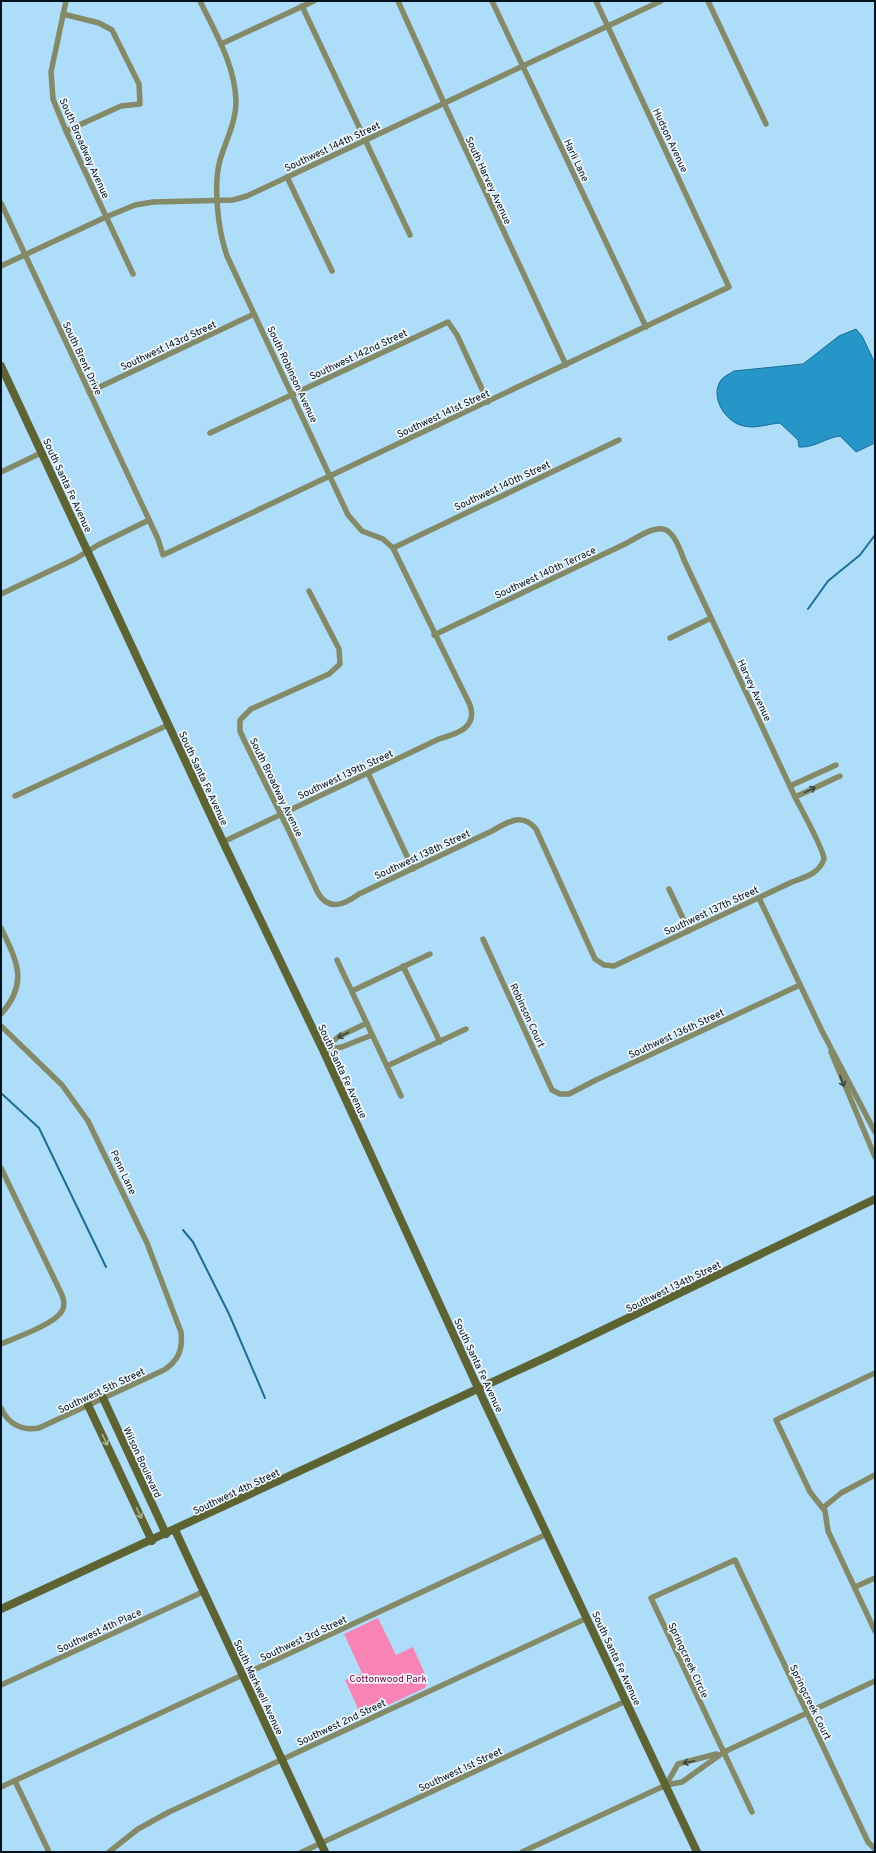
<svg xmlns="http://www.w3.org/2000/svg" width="876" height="1853" viewBox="0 0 876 1853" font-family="Overpass,sans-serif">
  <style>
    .green { fill: #f883b5 }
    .water { fill: #2696c9; stroke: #1b6e96 }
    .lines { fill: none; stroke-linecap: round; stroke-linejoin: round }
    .stream { stroke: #1b6e96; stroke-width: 2 }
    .street { stroke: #848968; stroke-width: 5.5 }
    .secondary { stroke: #5e6333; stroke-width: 8 }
    .oneway { stroke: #3b473f }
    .oneway2 { stroke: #a7ad98 }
    .labels { text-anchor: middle; stroke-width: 3.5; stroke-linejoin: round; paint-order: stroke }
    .street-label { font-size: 10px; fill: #00111e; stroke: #f0f7fc }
    .park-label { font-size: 10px; fill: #6f0040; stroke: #f0f7fc }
  </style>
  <rect width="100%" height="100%" fill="#aeddf9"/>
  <!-- green -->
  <path class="green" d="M378 1618 396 1655 413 1647 428 1681 425 1688 362 1717 345 1680 362 1673 344 1634Z"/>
  <!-- water -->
  <path class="water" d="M856 329 862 336 875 363V443L856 452 840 436C825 438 815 448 799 447L798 440 780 423C768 424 755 429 744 426 726 423 709 397 721 380 724 376 730 374 734 371L803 364 839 336Z"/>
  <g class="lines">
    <!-- stream -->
    <g class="stream">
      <path d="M808 609 828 581 860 555 875 535"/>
      <path d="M1 1093 39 1128 106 1267"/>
      <path d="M183 1230 193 1242 229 1314 265 1398"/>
    </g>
    <!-- street -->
    <g class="street">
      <path d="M66 1 51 72 53 99 66 131 133 274"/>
      <path d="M200 1C215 32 235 65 236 101 236 122 226 140 220 160 213 186 218 230 227 256L348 515 362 531 383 539 393 548 470 705C478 728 456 734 439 739L223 842"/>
      <path d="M398 1 444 103 566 365"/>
      <path d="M492 1 646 327"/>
      <path d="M708 1 766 124"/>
      <path d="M302 6 410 235"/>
      <path d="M63 14 99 23 112 30 139 84 140 104 121 106 66 131"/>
      <path d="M221 44 314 1"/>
      <path d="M287 177 332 271"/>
      <path d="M1 203 158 539 163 555 729 287 596 1"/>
      <path d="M1 266 106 217 135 205 153 202 233 200 247 196 661 1"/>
      <path d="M89 392 254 314"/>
      <path d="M210 433 448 322 457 335 488 402"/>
      <path d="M1 472 41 453"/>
      <path d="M393 548 619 440"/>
      <path d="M309 591 339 649 340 664 329 674 251 709 240 720V731L245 742 288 829 318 893C329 912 345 904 359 894L492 831C508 822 522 812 536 829L595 959 604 965 614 966 792 882C805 877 819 874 824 859 824 850 801 809 795 797L684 560C670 520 661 523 627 543L434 635"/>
      <path d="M1 594 75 559 98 545 149 520"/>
      <path d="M670 638 711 618"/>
      <path d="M368 773 413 869"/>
      <path d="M790 786 836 765"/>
      <path d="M15 796 168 725"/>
      <path d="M795 797 840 776"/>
      <path d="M669 889 689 931"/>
      <path d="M759 898 822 1031 875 1132"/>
      <path d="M1 928C17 961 29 983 1 1014"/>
      <path d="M483 939 552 1090 560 1094H569L596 1080 800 985"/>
      <path d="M337 960 401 1096"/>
      <path d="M403 966 440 1042"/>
      <path d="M352 991 430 954"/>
      <path d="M1 1026 62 1085 88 1121 147 1243 181 1332C183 1350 178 1361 164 1370L39 1428C22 1431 8 1424 1 1408"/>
      <path d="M323 1050 338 1037 367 1023"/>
      <path d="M323 1050 342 1047 372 1035"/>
      <path d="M831 1052 875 1157"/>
      <path d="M387 1066 466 1029"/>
      <path d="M1 1168 62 1295C64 1300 65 1306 62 1311 55 1324 15 1338 1 1344"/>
      <path d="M875 1373 776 1420 810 1492 825 1511 828 1531 875 1631"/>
      <path d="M824 1507 841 1493 875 1475"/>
      <path d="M855 1587 875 1578"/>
      <path d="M1 1685 205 1591"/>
      <path d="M15 1781 49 1852"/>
      <path d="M666 1785 678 1764 716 1754"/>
      <path d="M1 1787 547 1534"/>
      <path d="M752 1812 651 1598 735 1560 868 1842 875 1849"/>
      <path d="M109 1852 138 1829 169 1812 587 1618"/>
      <path d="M302 1852 626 1701"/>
      <path d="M522 1852 666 1785 682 1782 724 1752 875 1681"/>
    </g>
    <!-- secondary -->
    <g class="secondary">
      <path d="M1 366 225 846 323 1050 484 1401 697 1852"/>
      <path d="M103 1398 166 1534"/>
      <path d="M88 1405 152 1541"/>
      <path d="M175 1530 325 1852"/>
      <path d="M1 1609 549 1356 875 1199"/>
    </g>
  </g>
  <!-- one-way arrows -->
  <defs><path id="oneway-shaft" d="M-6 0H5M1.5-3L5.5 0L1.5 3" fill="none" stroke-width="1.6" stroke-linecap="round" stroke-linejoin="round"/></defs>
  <g class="oneway">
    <use href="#oneway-shaft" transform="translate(810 790) rotate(-26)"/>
    <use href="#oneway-shaft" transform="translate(343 1035) rotate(153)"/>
    <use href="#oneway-shaft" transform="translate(842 1081) rotate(69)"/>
    <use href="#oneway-shaft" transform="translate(689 1762) rotate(170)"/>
  </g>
  <g class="oneway2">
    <use href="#oneway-shaft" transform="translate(105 1440) rotate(64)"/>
    <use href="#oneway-shaft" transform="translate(139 1513) rotate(65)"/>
  </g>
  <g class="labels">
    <!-- street labels -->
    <g class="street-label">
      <text transform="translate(671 140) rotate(65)" y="4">Hudson Avenue</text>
      <text transform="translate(332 146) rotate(-25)" y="4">Southwest 144th Street</text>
      <text transform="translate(85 148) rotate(66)" y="4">South Broadway Avenue</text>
      <text transform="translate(577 160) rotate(65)" y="4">Harli Lane</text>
      <text transform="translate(489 180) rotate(65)" y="4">South Harvey Avenue</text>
      <text transform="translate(168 345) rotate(-25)" y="4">Southwest 143rd Street</text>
      <text transform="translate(358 354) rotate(-25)" y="4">Southwest 142nd Street</text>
      <text transform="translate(83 358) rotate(65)" y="4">South Brent Drive</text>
      <text transform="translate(293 374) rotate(65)" y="4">South Robinson Avenue</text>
      <text transform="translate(443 413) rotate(-25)" y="4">Southwest 141st Street</text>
      <text transform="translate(68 485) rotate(65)" y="4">South Santa Fe Avenue</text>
      <text transform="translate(502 485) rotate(-25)" y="4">Southwest 140th Street</text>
      <text transform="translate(545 572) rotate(-25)" y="4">Southwest 140th Terrace</text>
      <text transform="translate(755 690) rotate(65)" y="4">Harvey Avenue</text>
      <text transform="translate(345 774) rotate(-25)" y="4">Southwest 139th Street</text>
      <text transform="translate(204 778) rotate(65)" y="4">South Santa Fe Avenue</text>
      <text transform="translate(277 787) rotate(64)" y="4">South Broadway Avenue</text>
      <text transform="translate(422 854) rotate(-25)" y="4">Southwest 138th Street</text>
      <text transform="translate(711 910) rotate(-25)" y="4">Southwest 137th Street</text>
      <text transform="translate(528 1015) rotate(65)" y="4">Robinson Court</text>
      <text transform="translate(676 1033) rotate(-25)" y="4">Southwest 136th Street</text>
      <text transform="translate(343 1071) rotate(65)" y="4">South Santa Fe Avenue</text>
      <text transform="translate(124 1172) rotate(65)" y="4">Penn Lane</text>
      <text transform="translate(673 1286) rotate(-26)" y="4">Southwest 134th Street</text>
      <text transform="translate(479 1365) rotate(65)" y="4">South Santa Fe Avenue</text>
      <text transform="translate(101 1390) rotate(-25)" y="4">Southwest 5th Street</text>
      <text transform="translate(143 1462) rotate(65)" y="4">Wilson Boulevard</text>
      <text transform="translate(236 1491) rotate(-25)" y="4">Southwest 4th Street</text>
      <text transform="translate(99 1630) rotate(-25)" y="4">Southwest 4th Place</text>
      <text transform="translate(303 1638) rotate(-25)" y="4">Southwest 3rd Street</text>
      <text transform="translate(617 1658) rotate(65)" y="4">South Santa Fe Avenue</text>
      <text transform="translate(689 1660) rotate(65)" y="4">Springcreek Circle</text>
      <text transform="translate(259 1687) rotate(65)" y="4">South Markwell Avenue</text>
      <text transform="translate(811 1702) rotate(64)" y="4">Springcreek Court</text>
      <text transform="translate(341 1722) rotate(-25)" y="4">Southwest 2nd Street</text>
      <text transform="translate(460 1769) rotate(-25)" y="4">Southwest 1st Street</text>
    </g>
    <!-- park labels -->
    <g class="park-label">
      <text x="388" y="1682">Cottonwood Park</text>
    </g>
  </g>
  <!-- border -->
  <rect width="876" height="1853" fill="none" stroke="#00111e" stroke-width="4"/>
</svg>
